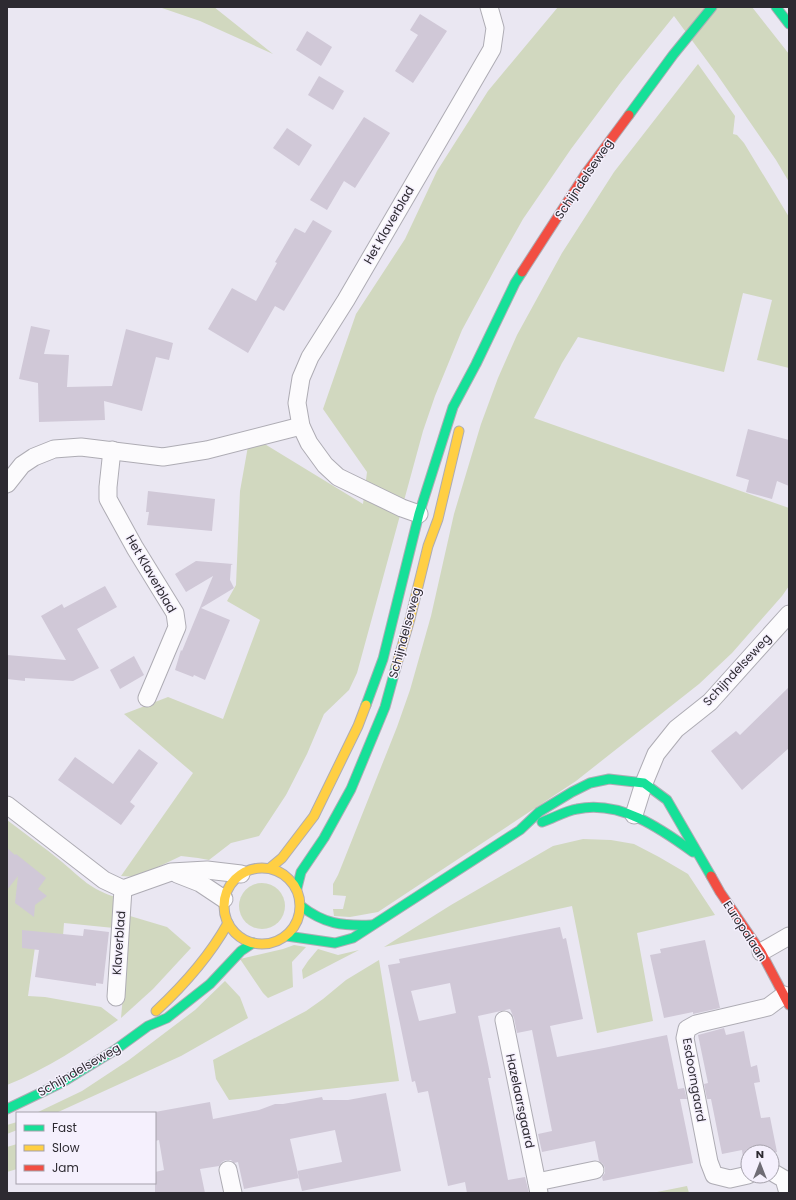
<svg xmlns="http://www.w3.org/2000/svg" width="796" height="1200" viewBox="0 0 796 1200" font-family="Poppins,sans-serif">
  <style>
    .green { fill: #d1d8bf }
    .building { fill: #d0c8d7; fill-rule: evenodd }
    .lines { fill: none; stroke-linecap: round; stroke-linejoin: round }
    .street-casing { stroke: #aeacb4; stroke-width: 19 }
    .fast-casing { stroke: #aeacb4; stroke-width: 11 }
    .slow-casing { stroke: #aeacb4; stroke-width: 11 }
    .jam-casing { stroke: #aeacb4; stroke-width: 11 }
    .street { stroke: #fcfbfd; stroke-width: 17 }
    .fast { stroke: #16e098; stroke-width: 9 }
    .slow { stroke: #ffcf43; stroke-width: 9 }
    .jam { stroke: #f24e42; stroke-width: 9 }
    .labels { text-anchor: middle; stroke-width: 3; stroke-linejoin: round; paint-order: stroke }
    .street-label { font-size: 12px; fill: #2d2a31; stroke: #f5f0fd }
  </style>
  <rect width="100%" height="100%" fill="#eae7f2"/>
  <!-- green -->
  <g class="green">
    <path d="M159 7H214L273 54 200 21Z"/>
    <path d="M558 7H752L789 54V182L776 160 716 73 674 16 621 82 571 149 523 219 502 256 462 330 435 396 423 431 357 673 349 690 324 714 307 754 286 795 259 836 231 843 209 860 198 858 181 856 137 877 121 876 193 773 124 714 168 697 223 719 260 620 227 601 236 585 240 491 250 435 363 504 367 472 323 409 356 314 405 239 437 171 488 91Z"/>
    <path d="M698 64 735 116 733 134 737 135 744 143 789 217V368L757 360 772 300 743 293 724 372 578 337 562 363 534 418 789 508V586L782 596 732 653 699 684 576 781 378 912 350 917 334 916 333 909H343L346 896 333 895V884L338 875 397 727 410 690 431 616 454 514 481 424 498 378 517 335 562 253 614 172Z"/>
    <path d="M7 820C25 834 44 847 62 862 81 878 91 890 116 897L114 928 64 923 63 936 35 947 28 996 45 997 101 1007 118 1020C83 1045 47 1069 7 1085V1068L8 1067 7 1064Z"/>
    <path d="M583 839 611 840 634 844 659 857 688 874 715 915 637 933 653 1021 597 1033 572 906 384 947 451 905 553 846Z"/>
    <circle cx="262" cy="906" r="23"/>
    <path d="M130 916 167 927 191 948 153 989 121 1018Z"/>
    <path d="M294 945 306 947 292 962 293 987 268 998 263 993 240 959 283 949Z"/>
    <path d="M318 949 338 955 359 950 303 979 302 970 308 961Z"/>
    <path d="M379 960 399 1081 229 1100 216 1079 213 1060 306 1011 323 999 346 980Z"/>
    <path d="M225 981 240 997 248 1018 181 1056 56 1113H36L82 1091 129 1060 195 1010Z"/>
    <path d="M17 1122V1130L7 1134V1125Z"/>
    <path d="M17 1144V1169L7 1172V1147Z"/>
    <path d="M687 1186 689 1193H652Z"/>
  </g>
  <!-- building -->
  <g class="building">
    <path d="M420 14 447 31 413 83 395 71 418 35 410 30Z"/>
    <path d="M307 31 332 47 321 66 296 50Z"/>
    <path d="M319 76 344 91 333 110 308 95Z"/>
    <path d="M364 117 390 133 355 188 344 181 327 210 310 200Z"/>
    <path d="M287 128 312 145 299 166 273 148Z"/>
    <path d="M313 220 332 231 284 311 275 306 248 353 208 329 232 288 256 301 277 263 275 262 295 228 305 233Z"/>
    <path d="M31 326 50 330 44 354 69 355 67 387 112 386 126 329 173 343 169 360 156 357 142 411 104 401 105 420 39 422 38 383 19 379Z"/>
    <path d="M748 429 789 440V486L777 481 772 499 746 492 749 480 736 476Z"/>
    <path d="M148 491 215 499 212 531 147 525 149 512H146Z"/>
    <path d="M196 561 233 564 231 565 230 580 234 588 201 608 230 620 205 680 194 675 193 677 175 670 181 650 182 651 213 576 186 592 175 574Z"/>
    <path d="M105 586 117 607 77 629 99 668 73 681 25 678V681L7 679V655L66 660 41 616 62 604 64 608Z"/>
    <path d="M134 656 144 675 120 689 110 670Z"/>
    <path d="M789 687V748L742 790 711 751 736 731 740 735Z"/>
    <path d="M139 749 158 763 130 802 135 806 121 825 58 780 75 757 113 784Z"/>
    <path d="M7 848 15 855 16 854 46 878 38 889 47 896 35 905 34 917 15 903 18 876 7 890Z"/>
    <path d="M560 927 563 939 566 938 583 1019 550 1026 557 1057 604 1048 667 1035 678 1089 684 1088 687 1099H680L693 1163 603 1181 602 1177 605 1173V1168L603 1164 599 1161 595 1141 542 1152 538 1134 552 1131 532 1030 517 1033 514 1018 510 1009 478 1016 491 1078H488L508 1180 525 1177 529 1193H467L465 1182 448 1186 428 1091 418 1093 415 1081 412 1082 388 965 400 963 399 959ZM450 983 456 1013 419 1021 411 991Z"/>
    <path d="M84 929 109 932 103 984 96 983V986L35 977 39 950 22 948V930L83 936Z"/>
    <path d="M705 940 720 1008 693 1014V1012L664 1018 650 955 661 953 660 949Z"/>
    <path d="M724 1028 726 1035 744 1031 751 1067 757 1065 760 1082 754 1083 761 1118 770 1117 777 1152 772 1153 748 1152V1158L743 1159 742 1150 722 1154 711 1099H707L704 1084 708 1083 698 1035Z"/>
    <path d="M386 1093 401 1171 302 1191 297 1171 342 1162 335 1130 290 1139 299 1178 244 1189 238 1162 234 1163 231 1160H226L222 1162 219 1166 200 1169 205 1193H155V1172L164 1170 159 1140 155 1141V1112L210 1102 213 1119 259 1110 275 1104H283L322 1097 323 1100H348Z"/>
  </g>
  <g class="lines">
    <defs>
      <g id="street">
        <path d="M112 450 108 487V499L135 548 175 613 177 627 147 698"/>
        <path d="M7 484 22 465 34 457 54 449 81 447 163 457 207 450 301 426"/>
        <path d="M419 514 402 508 338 477 325 465 309 443 301 426 297 403 301 378 310 357 346 300 492 49 495 28 489 7"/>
        <path d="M7 805 104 880 123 889 171 872 207 870 241 874"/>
        <path d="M634 815 644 783 656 754 676 729 710 702 789 614"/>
        <path d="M177 874 200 883 224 899"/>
        <path d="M761 952 789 936"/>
        <path d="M116 997 123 889"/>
        <path d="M504 1020 539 1193"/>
        <path d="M228 1170 233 1193"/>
        <path d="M772 1172 784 1179 788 1193"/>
        <path d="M748 1175 730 1179 714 1175 709 1162 685 1038 687 1029 696 1024 768 1007 784 995"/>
        <path d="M537 1182 595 1170"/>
      </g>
      <g id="fast">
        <path d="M776 7 789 24"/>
        <path d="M629 115 673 55 712 7"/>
        <path d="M366 705 383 659 419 514 453 407 476 364 515 283 522 272"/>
        <path d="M542 822C554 818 565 811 577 809 620 800 660 828 693 852"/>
        <path d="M297 888 301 872 324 838 351 789 385 707 396 667"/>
        <path d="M301 906C324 924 342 926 371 925"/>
        <path d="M287 936 335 943 353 938 520 830 539 812 572 792 590 783 609 779 644 783 667 800 711 876"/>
        <path d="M7 1109 61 1083 115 1050 148 1026 167 1018 210 984 241 951 253 943"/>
      </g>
      <g id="slow">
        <path d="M396 667 410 619 428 546 438 519 459 431"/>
        <circle cx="262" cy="906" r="38"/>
        <path d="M270 868 282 858 314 816 358 726 366 705"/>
        <path d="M156 1011C184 985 209 957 228 923"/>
      </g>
      <g id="jam">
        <path d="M522 272 586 173 629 115"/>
        <path d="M711 876 720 892 761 952 789 1005"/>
      </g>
    </defs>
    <!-- street casing -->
    <use href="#street" class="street-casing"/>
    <!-- fast casing -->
    <use href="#fast" class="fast-casing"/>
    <!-- slow casing -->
    <use href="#slow" class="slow-casing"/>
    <!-- jam casing -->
    <use href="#jam" class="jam-casing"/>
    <!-- street -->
    <use href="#street" class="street"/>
    <!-- fast -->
    <use href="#fast" class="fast"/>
    <!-- slow -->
    <use href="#slow" class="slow"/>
    <!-- jam -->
    <use href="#jam" class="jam"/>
  </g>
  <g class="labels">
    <!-- street labels -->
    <g class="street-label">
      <text transform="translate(584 179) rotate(-56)" y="4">Schijndelseweg</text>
      <text transform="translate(389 225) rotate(-60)" y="4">Het Klaverblad</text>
      <text transform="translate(151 574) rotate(60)" y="4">Het Klaverblad</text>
      <text transform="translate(405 633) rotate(-75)" y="4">Schijndelseweg</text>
      <text transform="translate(737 670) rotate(-47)" y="4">Schijndelseweg</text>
      <text transform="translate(745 931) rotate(57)" y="4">Europalaan</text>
      <text transform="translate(119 943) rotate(-86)" y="4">Klaverblad</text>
      <text transform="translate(79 1070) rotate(-30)" y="4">Schijndelseweg</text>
      <text transform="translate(694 1080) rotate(80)" y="4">Esdoorngaard</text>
      <text transform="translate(520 1101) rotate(78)" y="4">Hazelaarsgaard</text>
    </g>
  </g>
  <!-- border -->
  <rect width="796" height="1200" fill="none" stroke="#2d2a31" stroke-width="16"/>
  <!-- legend -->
  <rect x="16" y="1112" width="140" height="72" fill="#f5f0fd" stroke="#a5a1ab"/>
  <rect x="24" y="1125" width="20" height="6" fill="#16e098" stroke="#a5a1ab"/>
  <text x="52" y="1132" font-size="12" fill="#2d2a31">Fast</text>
  <rect x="24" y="1145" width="20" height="6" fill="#ffcf43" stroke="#a5a1ab"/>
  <text x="52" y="1152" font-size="12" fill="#2d2a31">Slow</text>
  <rect x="24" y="1165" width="20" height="6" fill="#f24e42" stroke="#a5a1ab"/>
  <text x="52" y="1172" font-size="12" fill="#2d2a31">Jam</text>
  <!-- north arrow -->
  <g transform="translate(760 1164)"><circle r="19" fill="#f5f0fd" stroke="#a5a1ab"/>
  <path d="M0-3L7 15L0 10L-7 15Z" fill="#6f6c75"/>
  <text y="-6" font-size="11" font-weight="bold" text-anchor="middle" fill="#2d2a31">N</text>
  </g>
</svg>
